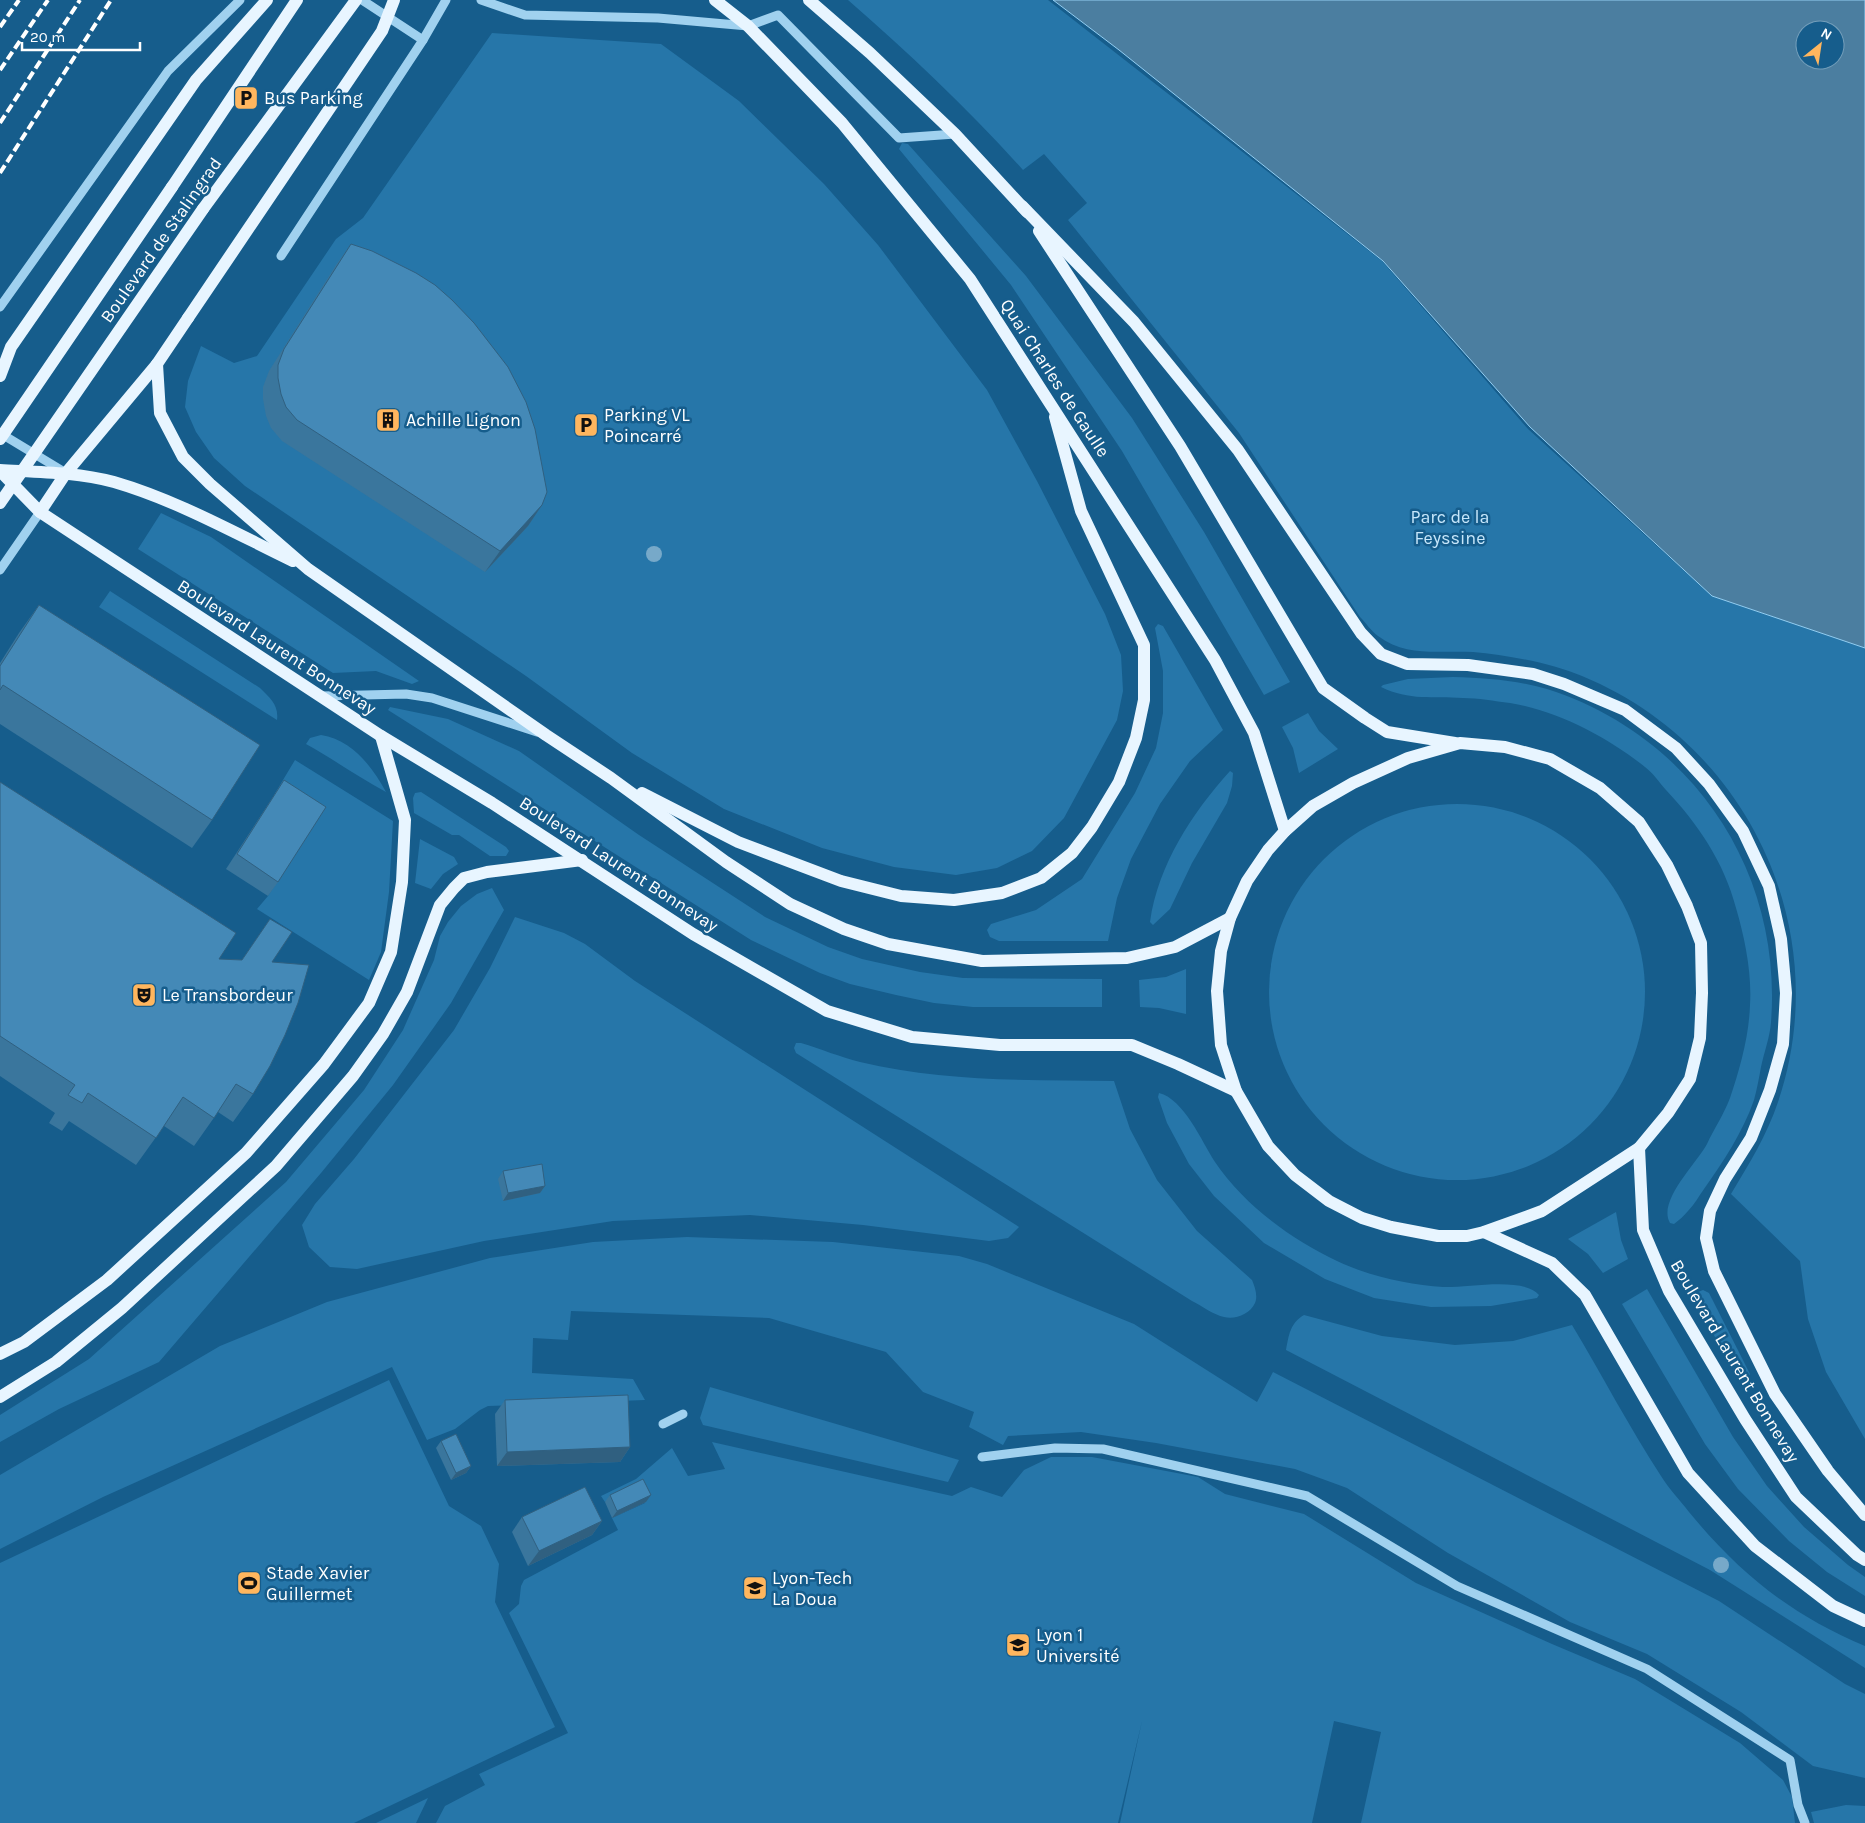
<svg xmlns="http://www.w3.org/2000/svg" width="1865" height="1823" viewBox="0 0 1865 1823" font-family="Karla,sans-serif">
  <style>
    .green { fill: #2676a9 }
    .water { fill: #4b7ea0; stroke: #93cef2; fill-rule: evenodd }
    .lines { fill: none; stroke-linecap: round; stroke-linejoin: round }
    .minor { stroke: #a0d1ef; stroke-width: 9 }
    .major { stroke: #e8f5ff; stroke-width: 12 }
    .rail { stroke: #fff; stroke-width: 4; stroke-dasharray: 9 4; stroke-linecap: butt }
    .major-bridge { stroke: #e8f5ff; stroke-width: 12 }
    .tree { fill: #77a9c9 }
    .wall { fill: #3a769d }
    .shaded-wall { fill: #306080 }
    .building { fill: #4489b7; stroke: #306080 }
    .labels { text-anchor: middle; stroke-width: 5; stroke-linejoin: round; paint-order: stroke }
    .poi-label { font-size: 18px; fill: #fff; stroke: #165d8c; text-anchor: start }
    .street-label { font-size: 18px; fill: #fff; stroke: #165d8c }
    .park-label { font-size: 18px; fill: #c7e7fb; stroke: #165d8c }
  </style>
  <rect width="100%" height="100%" fill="#165d8c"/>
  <!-- green -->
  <g class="green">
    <path d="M848 0H1048L1382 261 1528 429 1712 596 1865 648V1439L1826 1372 1808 1319 1800 1261 1731 1194C1749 1164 1767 1135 1778 1102 1836 931 1748 744 1582 676 1551 663 1507 655 1473 652 1439 650 1408 658 1378 636 1371 631 1366 623 1360 617L1239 433 1068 220 1087 203 1044 154 1023 170C969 110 909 53 848 0Z"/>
    <path d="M492 33 661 44 739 101 824 184 878 245 987 390 1037 481 1105 614 1121 655 1123 691 1117 720 1064 818 1032 851 997 868 956 875 894 867 822 848 724 809 632 753 526 676 245 486 214 458 196 432 185 407 188 381 201 346 234 363 257 356 336 239 363 218Z"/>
    <path d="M902 143 908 144 1026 276 1132 418 1204 532 1290 682 1264 695 1122 451 1011 285 899 149Z"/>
    <path d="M161 513 211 537 419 681 412 684 376 671 333 673 138 549Z"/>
    <path d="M110 591 260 688C270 698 279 705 277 720L99 607Z"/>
    <path d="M1158 624 1163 626 1223 730 1190 761 1160 804 1131 859 1117 898 1108 941H999L990 937 987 930 991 924 1036 910 1082 879 1135 793 1156 748 1163 713V671L1155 628Z"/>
    <path d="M1453 677C1485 678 1516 680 1547 689 1691 735 1783 870 1771 1022 1770 1037 1764 1052 1761 1067 1759 1078 1757 1089 1754 1100 1743 1132 1723 1162 1704 1189 1699 1196 1694 1205 1688 1211 1684 1216 1679 1220 1674 1224L1670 1223C1657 1201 1697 1163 1707 1144 1714 1129 1724 1114 1730 1098 1740 1069 1749 1036 1750 1005 1752 973 1745 939 1736 908 1724 862 1698 824 1666 790 1659 782 1653 773 1645 767 1608 737 1556 710 1510 703 1494 701 1478 698 1463 698 1432 696 1410 701 1381 687L1383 685 1408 679Z"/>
    <path d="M390 707 448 719 519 751 639 835 765 917 828 947 862 959 920 972 963 978 1102 979V1007H973L934 1003 896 995 850 984 820 973 751 940 388 710Z"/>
    <path d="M1308 713 1319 731 1338 749 1299 773 1293 748 1282 727Z"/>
    <path d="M321 735C352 740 371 765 386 792 358 777 333 759 306 744L310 738Z"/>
    <path d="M295 760 393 821 389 892 381 952 369 980 257 909 268 896 316 821 274 795Z"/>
    <path d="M1230 771 1233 773 1232 786 1227 803 1192 863 1170 909 1153 925 1150 922C1158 865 1192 813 1230 771Z"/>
    <path d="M421 792 506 847 509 851 506 856H490L459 835H452L414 813 413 798 415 793Z"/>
    <circle cx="1457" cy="992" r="188"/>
    <path d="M420 839 454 857 458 864 443 874 431 889 415 883Z"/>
    <path d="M492 888 504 910 451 1003 393 1085 321 1173 159 1362 59 1409 0 1442V1415L89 1359 286 1182 364 1090 403 1030 434 960 440 936 448 922 461 906 477 894Z"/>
    <path d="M515 917 564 933 585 944 635 981 1019 1227 1008 1238 989 1241 863 1225 750 1215 613 1221 484 1241 357 1269 330 1267 309 1247 302 1225 315 1204 354 1159 454 1030 490 968Z"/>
    <path d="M1186 969V1014L1159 1008 1140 1007 1139 980 1166 977Z"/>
    <path d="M796 1043H801C821 1049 840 1057 860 1062 943 1082 1029 1080 1114 1081L1130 1129 1157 1180 1197 1231 1252 1280C1255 1287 1258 1296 1255 1303 1250 1314 1235 1320 1224 1317 1214 1315 1202 1306 1192 1301L796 1053 794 1048Z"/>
    <path d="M1159 1093C1184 1099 1202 1142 1215 1162 1244 1205 1291 1239 1337 1261 1368 1276 1410 1285 1443 1287 1467 1288 1523 1276 1539 1295L1537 1298 1491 1306 1431 1307 1374 1298 1325 1279 1264 1243 1214 1196 1189 1164 1167 1123 1158 1097Z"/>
    <path d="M1616 1212 1621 1240 1628 1259 1603 1273 1588 1254 1568 1239Z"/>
    <path d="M687 1237 833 1242 959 1256 987 1264 1134 1324 1257 1402 1273 1372 1719 1601 1845 1684 1865 1694V1778L1813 1766 1741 1712 1647 1654 1570 1622 1448 1553 1347 1488 1295 1469 1156 1443 1081 1432 1008 1436 1003 1445 969 1427 974 1412 923 1392 886 1352 769 1318 571 1311 568 1340 533 1338 532 1373 633 1379 645 1400 488 1406 480 1410 455 1429 427 1440 392 1367 103 1497 0 1549V1475L220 1346 327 1302 490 1258 593 1242Z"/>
    <path d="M1647 1289 1733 1437 1767 1486 1804 1527 1848 1565 1865 1577V1596L1827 1572 1789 1541 1738 1489 1705 1444 1622 1304Z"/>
    <path d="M1703 1290 1709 1293 1750 1374 1747 1381H1742L1739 1378 1694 1301 1698 1292Z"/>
    <path d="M1304 1315 1382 1336 1455 1345 1513 1341 1572 1325C1602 1375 1629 1427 1661 1476 1669 1489 1680 1500 1689 1512 1740 1574 1791 1615 1865 1646V1668L1710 1570 1286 1350C1289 1335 1290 1323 1304 1315Z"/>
    <path d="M389 1380 449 1506 481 1526 499 1564 495 1602 555 1727 354 1823H0V1563Z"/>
    <path d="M710 1387 959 1460 948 1482 703 1425 700 1418Z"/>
    <path d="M712 1442 952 1496 971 1487 1002 1497 1024 1470 1051 1457H1092L1198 1477 1225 1494 1304 1514 1416 1583 1552 1644 1635 1679 1740 1743 1783 1780 1792 1797 1795 1823H1361L1381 1732 1334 1721 1312 1823H1120L1142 1721 1118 1823H436L445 1806 485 1785 479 1774 568 1733 509 1613 519 1604 521 1586 524 1580 618 1530 612 1518 645 1503 637 1486 605 1502 601 1496 636 1479 672 1448 688 1476 725 1469Z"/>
    <path d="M428 1798 416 1823H376Z"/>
    <path d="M1846 1805 1865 1806V1823H1814L1811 1812Z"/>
  </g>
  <!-- water -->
  <path class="water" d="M1053 0H1865V648L1712 596 1530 427 1383 261 1119 50ZM1805 30H1835V60H1805Z"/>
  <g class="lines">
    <!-- minor -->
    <g class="minor">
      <path d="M362 0 423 40"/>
      <path d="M481 0 525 15 658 18 748 26 778 15 899 138 955 134"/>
      <path d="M281 256 423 40 446 0"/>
      <path d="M0 307 168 71 240 0"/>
      <path d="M0 433 66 473"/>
      <path d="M0 570 40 512"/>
      <path d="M321 696 406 694 432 698 537 732"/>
      <path d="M663 1424 683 1414"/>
      <path d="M982 1457 1055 1448 1103 1449 1307 1496 1457 1586 1647 1669 1790 1760 1798 1805 1805 1823"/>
    </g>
    <!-- major -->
    <g class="major">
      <path d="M715 0 748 26 842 123 970 279 1215 660 1254 733 1285 831"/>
      <path d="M809 0 870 53 955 134 1027 212"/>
      <path d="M172 187 297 0"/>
      <path d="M1022 206 1134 322 1238 450 1361 633 1381 654 1407 664 1468 665 1533 674 1564 684 1625 710 1676 748 1709 784 1743 831 1769 886 1781 939 1786 993 1783 1044 1770 1090 1751 1138 1725 1179 1710 1211 1706 1238 1714 1271 1775 1394 1828 1471 1865 1515"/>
      <path d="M203 209 356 0"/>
      <path d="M1039 231 1180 446 1323 688 1365 718 1387 732 1455 743"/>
      <path d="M157 364 160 413 183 457 210 484 308 569 546 735 611 778 726 862 790 904 844 929 888 944 982 961 1127 958 1175 947 1230 918"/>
      <path d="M0 376 11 347 196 80 267 0"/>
      <path d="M0 470C38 472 77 472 114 482 176 500 235 533 293 561"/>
      <path d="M0 471 40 512 113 560 381 736 492 803 693 934 827 1011 912 1037 1000 1045H1132L1178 1064 1236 1091"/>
      <path d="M40 512 66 473 157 364 188 318"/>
      <path d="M1460 743 1505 747 1550 759 1600 788 1639 822 1667 865 1687 906 1701 943 1702 993 1700 1038 1690 1079 1668 1113 1639 1148 1542 1211 1484 1232 1467 1236H1438L1391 1227 1362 1218 1329 1201 1295 1175 1268 1146 1236 1091 1221 1045 1217 991 1221 951 1230 918 1247 881 1268 850 1285 831 1313 806 1353 783 1408 758Z"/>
      <path d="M642 793 738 842 841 881 901 896 954 900 1002 893 1041 878 1072 853 1092 827 1119 782 1136 738 1144 700V645L1081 511 1055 417"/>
      <path d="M1639 1148 1643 1230 1669 1291 1745 1419 1796 1497 1857 1555 1865 1560"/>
      <path d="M1484 1232 1552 1263 1585 1295 1688 1473 1755 1546 1833 1606 1865 1621"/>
      <path d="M0 1354 24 1342 107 1280 246 1153 324 1064 369 1003 391 952 402 882 405 820 381 736"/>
      <path d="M0 1397 56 1362 122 1308 276 1166 353 1076 383 1034 407 992 440 905 454 888 464 878 487 872 582 860"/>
    </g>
    <!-- rail -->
    <g class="rail">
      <path d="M0 27 19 0"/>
      <path d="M0 70 48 0"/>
      <path d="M0 123 80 0"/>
      <path d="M0 173 111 0"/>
    </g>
    <!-- major-bridge -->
    <g class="major-bridge">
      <path d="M188 318 382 31 394 0"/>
      <path d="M0 439 172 187"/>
      <path d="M0 503 203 209"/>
    </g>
  </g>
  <!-- trees -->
  <g class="tree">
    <circle cx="654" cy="554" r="8"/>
    <circle cx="1721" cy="1565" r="8"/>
  </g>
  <!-- wall -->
  <g class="wall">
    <path d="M351 244 542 505 528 526 485 572 282 441 271 428 266 416 263 399V387L269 371 336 265Z"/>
    <path d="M39 605 212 820 192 848 0 724V663L19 633Z"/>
    <path d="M284 780 278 882 268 896 226 869Z"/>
    <path d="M0 782 219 959 242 960 270 919 272 962 253 1094 233 1122 218 1112 194 1146 164 1126 136 1165 69 1121 62 1131 49 1123 55 1113 0 1076Z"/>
    <path d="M503 1171 545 1186 540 1193 503 1201 498 1179Z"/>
    <path d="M505 1400 630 1447 620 1462 497 1466 495 1414Z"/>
    <path d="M441 1441 471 1466 466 1473 451 1480 436 1448Z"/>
    <path d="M610 1495 646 1502 612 1518 605 1502Z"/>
    <path d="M522 1517 602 1521 592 1535 528 1566 512 1532Z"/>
  </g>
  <!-- shaded-wall -->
  <g class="shaded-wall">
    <path d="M542 505 528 526 485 572 500 551Z"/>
    <path d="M545 1186 540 1193 503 1201 508 1193Z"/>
    <path d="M630 1447 620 1462 497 1466 507 1452Z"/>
    <path d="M471 1466 466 1473 451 1480 456 1473Z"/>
    <path d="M651 1495 646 1502 612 1518 617 1511Z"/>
    <path d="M602 1521 592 1535 528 1566 539 1551Z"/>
  </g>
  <!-- building -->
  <g class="building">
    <path d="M351 244 372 251 416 273 435 285 452 300 474 323 508 367 526 402 535 429 547 492 542 505 500 551 297 420 286 407 281 394 278 378V365L284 349Z"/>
    <path d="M39 605 260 745 212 820 3 685 0 690V666Z"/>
    <path d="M284 780 326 807 278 882 237 854Z"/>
    <path d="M0 782 236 933 219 959 242 960 270 919 292 932 272 962 309 965 298 1003 285 1035 270 1066 253 1094 236 1084 214 1118 183 1097 156 1138 88 1093 82 1103 68 1095 75 1085 0 1036Z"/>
    <path d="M542 1164 545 1186 508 1193 503 1171Z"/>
    <path d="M628 1395 630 1447 507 1452 505 1400Z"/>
    <path d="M456 1434 471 1466 456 1473 441 1441Z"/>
    <path d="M643 1479 651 1495 617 1511 610 1495Z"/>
    <path d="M585 1487 602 1521 539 1551 522 1517Z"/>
  </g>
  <!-- icons -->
  <defs>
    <symbol id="parking-square" viewBox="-11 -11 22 22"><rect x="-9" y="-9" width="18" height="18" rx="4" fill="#ffb65e" stroke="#165d8c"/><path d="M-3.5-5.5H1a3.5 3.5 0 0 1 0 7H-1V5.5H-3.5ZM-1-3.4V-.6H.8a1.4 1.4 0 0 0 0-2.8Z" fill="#111"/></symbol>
    <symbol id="building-square" viewBox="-11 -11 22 22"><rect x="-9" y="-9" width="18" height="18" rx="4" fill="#ffb65e" stroke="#165d8c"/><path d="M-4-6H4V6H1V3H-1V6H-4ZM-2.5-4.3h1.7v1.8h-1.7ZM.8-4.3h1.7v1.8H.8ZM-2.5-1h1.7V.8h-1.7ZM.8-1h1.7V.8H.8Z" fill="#111"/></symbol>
    <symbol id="theatre-square" viewBox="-11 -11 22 22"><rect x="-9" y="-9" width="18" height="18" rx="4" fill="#ffb65e" stroke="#165d8c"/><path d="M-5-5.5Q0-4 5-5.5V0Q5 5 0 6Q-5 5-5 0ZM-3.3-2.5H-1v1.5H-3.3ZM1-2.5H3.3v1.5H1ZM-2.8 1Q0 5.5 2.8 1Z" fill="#111"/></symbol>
    <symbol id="stadium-square" viewBox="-11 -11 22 22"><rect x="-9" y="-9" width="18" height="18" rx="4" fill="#ffb65e" stroke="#165d8c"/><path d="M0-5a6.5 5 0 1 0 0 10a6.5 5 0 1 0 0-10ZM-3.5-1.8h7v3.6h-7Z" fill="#111"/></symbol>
    <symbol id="university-square" viewBox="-11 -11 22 22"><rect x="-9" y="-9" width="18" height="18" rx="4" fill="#ffb65e" stroke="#165d8c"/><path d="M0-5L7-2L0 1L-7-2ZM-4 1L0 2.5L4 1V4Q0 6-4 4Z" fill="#111"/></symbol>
  </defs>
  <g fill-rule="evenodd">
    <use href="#parking-square" x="232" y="84" width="28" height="28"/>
    <use href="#building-square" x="374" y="406" width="28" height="28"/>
    <use href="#parking-square" x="572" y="411" width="28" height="28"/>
    <use href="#theatre-square" x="130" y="981" width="28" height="28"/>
    <use href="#stadium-square" x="235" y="1569" width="28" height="28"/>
    <use href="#university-square" x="741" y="1574" width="28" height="28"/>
    <use href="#university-square" x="1004" y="1631" width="28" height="28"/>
  </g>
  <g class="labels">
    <!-- poi labels -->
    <g class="poi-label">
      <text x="264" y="104">Bus Parking</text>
      <text x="604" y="421">Parking VL<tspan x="604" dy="21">Poincarré</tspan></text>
      <text x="406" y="426">Achille Lignon</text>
      <text x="162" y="1001">Le Transbordeur</text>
      <text x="266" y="1579">Stade Xavier<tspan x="266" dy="21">Guillermet</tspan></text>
      <text x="772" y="1584">Lyon-Tech<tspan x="772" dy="21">La Doua</tspan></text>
      <text x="1036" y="1641">Lyon 1<tspan x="1036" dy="21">Université</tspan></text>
    </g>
    <!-- street labels -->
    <g class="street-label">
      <text transform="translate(161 240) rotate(-55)" y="6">Boulevard de Stalingrad</text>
      <text transform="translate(1055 378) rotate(57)" y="6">Quai Charles de Gaulle</text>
      <text transform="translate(277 647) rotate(33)" y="6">Boulevard Laurent Bonnevay</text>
      <text transform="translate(619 864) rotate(33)" y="6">Boulevard Laurent Bonnevay</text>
      <text transform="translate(1735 1361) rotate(59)" y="6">Boulevard Laurent Bonnevay</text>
    </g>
    <!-- park labels -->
    <g class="park-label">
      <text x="1450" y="523">Parc de la<tspan x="1450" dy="21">Feyssine</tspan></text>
    </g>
  </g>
  <!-- north arrow -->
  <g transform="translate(1820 45) rotate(30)"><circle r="24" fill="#165d8c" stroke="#739eba"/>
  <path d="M0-4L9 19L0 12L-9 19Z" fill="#ffb65e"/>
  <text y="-8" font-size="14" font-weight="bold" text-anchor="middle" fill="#ffffff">N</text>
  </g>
  <!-- scale -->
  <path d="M22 42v8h118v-8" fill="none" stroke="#ffffff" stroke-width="2.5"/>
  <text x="30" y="42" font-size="15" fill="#ffffff" stroke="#165d8c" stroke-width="4" paint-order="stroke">20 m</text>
</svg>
